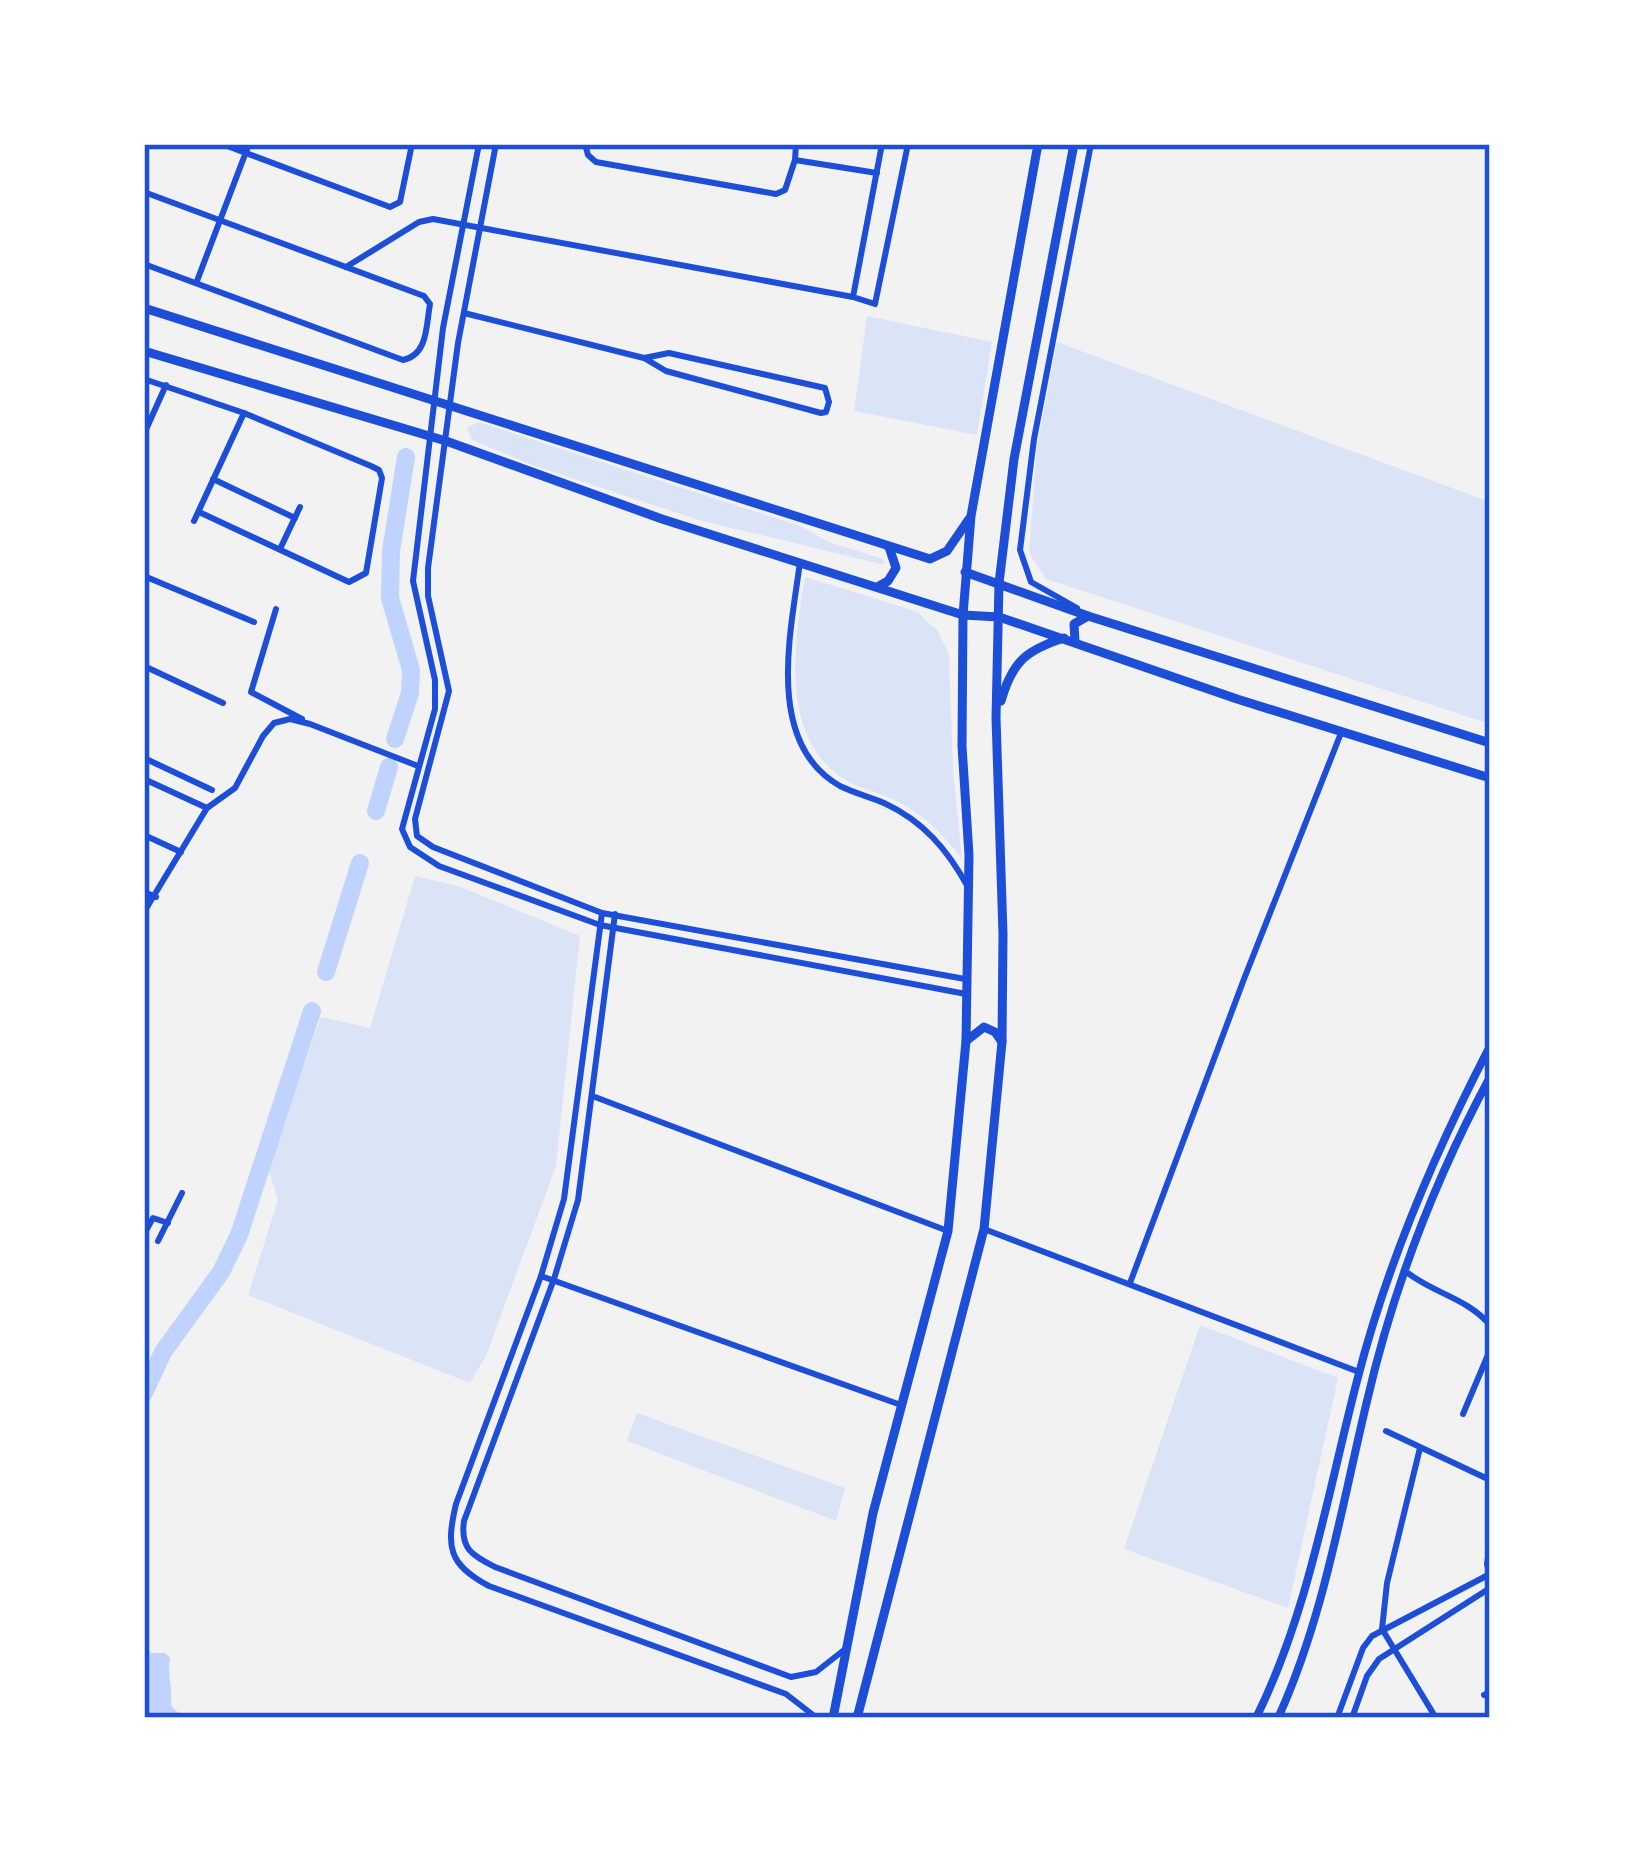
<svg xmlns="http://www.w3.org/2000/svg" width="1634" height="1862" viewBox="0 0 1634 1862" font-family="'IBM Plex Serif',serif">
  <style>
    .green { fill: #dbe4f7 }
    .water { fill: #bfd3fe }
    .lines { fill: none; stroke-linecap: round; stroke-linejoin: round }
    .river { stroke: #bfd3fe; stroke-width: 18 }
    .minor { stroke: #1d4ed8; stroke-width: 6 }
    .tertiary { stroke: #1d4ed8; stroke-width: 6 }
    .secondary { stroke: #1d4ed8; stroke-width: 8 }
    .primary { stroke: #1d4ed8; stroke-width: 9 }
    .neatline { fill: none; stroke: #1d4ed8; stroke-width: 4.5 }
  </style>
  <rect width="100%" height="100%" fill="#f2f2f2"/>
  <!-- green -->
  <g class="green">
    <path d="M867 316 992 342 977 435 854 411Z"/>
    <path d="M1057 342 1490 502V724L1046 579 1029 553 1037 446Z"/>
    <path d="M478 422 800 526 829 542 883 559 885 565 699 520 535 466 472 440 467 428Z"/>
    <path d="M805 577 906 608 918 613 938 631 949 655 953 769 962 859C942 833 923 813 892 799 878 793 862 789 849 782 778 742 794 643 805 577Z"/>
    <path d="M415 876 458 886 580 936 556 1166 486 1356 470 1383 248 1295 278 1200 268 1168 321 1017 370 1028Z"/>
    <path d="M1200 1325 1338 1378 1288 1608 1124 1549Z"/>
    <path d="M637 1413 845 1488 836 1521 627 1441Z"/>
  </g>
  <!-- water -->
  <path class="water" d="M144 1642 151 1653H165L170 1658C167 1675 173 1688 171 1706L184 1718H144C144 1692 144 1669 144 1642Z"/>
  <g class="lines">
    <!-- river -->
    <g class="river">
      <path d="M395 739 410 693 411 670 390 598 391 551 406 457"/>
      <path d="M376 811 389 767"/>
      <path d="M326 972 360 863"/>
      <path d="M144 1393 163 1352 221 1272 239 1235 312 1011"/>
    </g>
    <!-- minor -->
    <g class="minor">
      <path d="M222 144 390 207 400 202 412 144"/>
      <path d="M585 144 588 155 596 162 776 194 785 190 795 160 877 173"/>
      <path d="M882 144 853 297 875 304 908 144"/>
      <path d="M795 160 796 144"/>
      <path d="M144 192 424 296 430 304C426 326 428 355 403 360L144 264"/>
      <path d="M346 267 419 222 433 219 853 297"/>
      <path d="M197 281 249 144"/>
      <path d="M464 313 644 358 666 371 821 413 826 412 829 402 825 388 669 353 644 358"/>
      <path d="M144 379 244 413 371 466 379 470 382 478 366 573 349 582 199 512"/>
      <path d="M144 434 166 385"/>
      <path d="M213 479 295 518"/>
      <path d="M194 521 244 413"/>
      <path d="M280 549 300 507"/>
      <path d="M800 562C791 631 764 743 840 786 854 793 870 797 884 803 923 821 947 849 968 887"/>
      <path d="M144 576 254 622"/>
      <path d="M276 609 251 692 302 719"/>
      <path d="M144 666 223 703"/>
      <path d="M144 758 212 790"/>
      <path d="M144 779 207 808"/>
      <path d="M144 835 181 852"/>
      <path d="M144 892 156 897"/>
      <path d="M144 912 207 808 235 788 263 736 274 723 290 719 310 724 418 766"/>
      <path d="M595 1097 948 1231"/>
      <path d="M144 1234 153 1218 168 1223"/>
      <path d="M158 1241 182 1193"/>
      <path d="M1404 1270C1431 1293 1466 1297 1490 1325"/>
      <path d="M541 1276 901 1405"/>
      <path d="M1463 1414 1490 1350"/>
      <path d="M1386 1431 1490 1480"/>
      <path d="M1420 1448 1387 1583 1382 1629 1436 1718"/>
      <path d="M1490 1545 1487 1564 1490 1575"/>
      <path d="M1484 1695 1490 1692"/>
      <path d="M1337 1718 1363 1648 1372 1636 1490 1574"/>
      <path d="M1352 1718 1367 1676 1379 1659 1490 1588"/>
    </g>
    <!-- tertiary -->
    <g class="tertiary">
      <path d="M479 144 443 328 413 581 435 680V709L402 829 410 847 439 866 600 925 966 994"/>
      <path d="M496 144 458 343 428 568V596L449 691 415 819 417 836 433 847 602 913 965 979"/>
      <path d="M1077 608 1031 582 1020 550 1034 439 1091 144"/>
      <path d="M602 913 564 1199 541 1276 456 1504C446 1547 448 1564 489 1586L786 1694 817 1718"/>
      <path d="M615 914 578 1200 554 1279 464 1521C460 1549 472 1555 495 1567L791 1677 816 1672 844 1650"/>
      <path d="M984 1229 1359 1372"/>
      <path d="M1130 1283 1244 979 1341 733"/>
    </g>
    <!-- secondary -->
    <g class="secondary">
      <path d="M1256 1718C1309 1611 1328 1491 1358 1377 1388 1261 1435 1152 1490 1046"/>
      <path d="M1278 1718C1324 1617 1341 1509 1367 1401 1393 1289 1435 1179 1490 1077"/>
    </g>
    <!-- primary -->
    <g class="primary">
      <path d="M144 308 930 559 947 551 969 519"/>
      <path d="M144 351 446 441 662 519 963 615 999 617 1237 699 1490 778"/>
      <path d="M965 572 1088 616 1490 743"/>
      <path d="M879 586 888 581 896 568 889 547"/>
      <path d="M1075 642 1074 624 1088 616"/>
      <path d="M1001 701C1012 662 1026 650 1064 638"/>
      <path d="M966 1041 984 1027 995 1032 1002 1042"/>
      <path d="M833 1718 873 1513 948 1231 966 1041 969 855 962 746 963 615 971 516 1038 144"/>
      <path d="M857 1718 984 1229 1002 1042 1003 934 996 718 999 583 1014 459 1074 144"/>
    </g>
  </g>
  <!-- border -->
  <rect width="1634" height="1862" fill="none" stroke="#ffffff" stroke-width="294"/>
  <rect x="147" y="147" width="1340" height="1568" class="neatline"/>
</svg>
